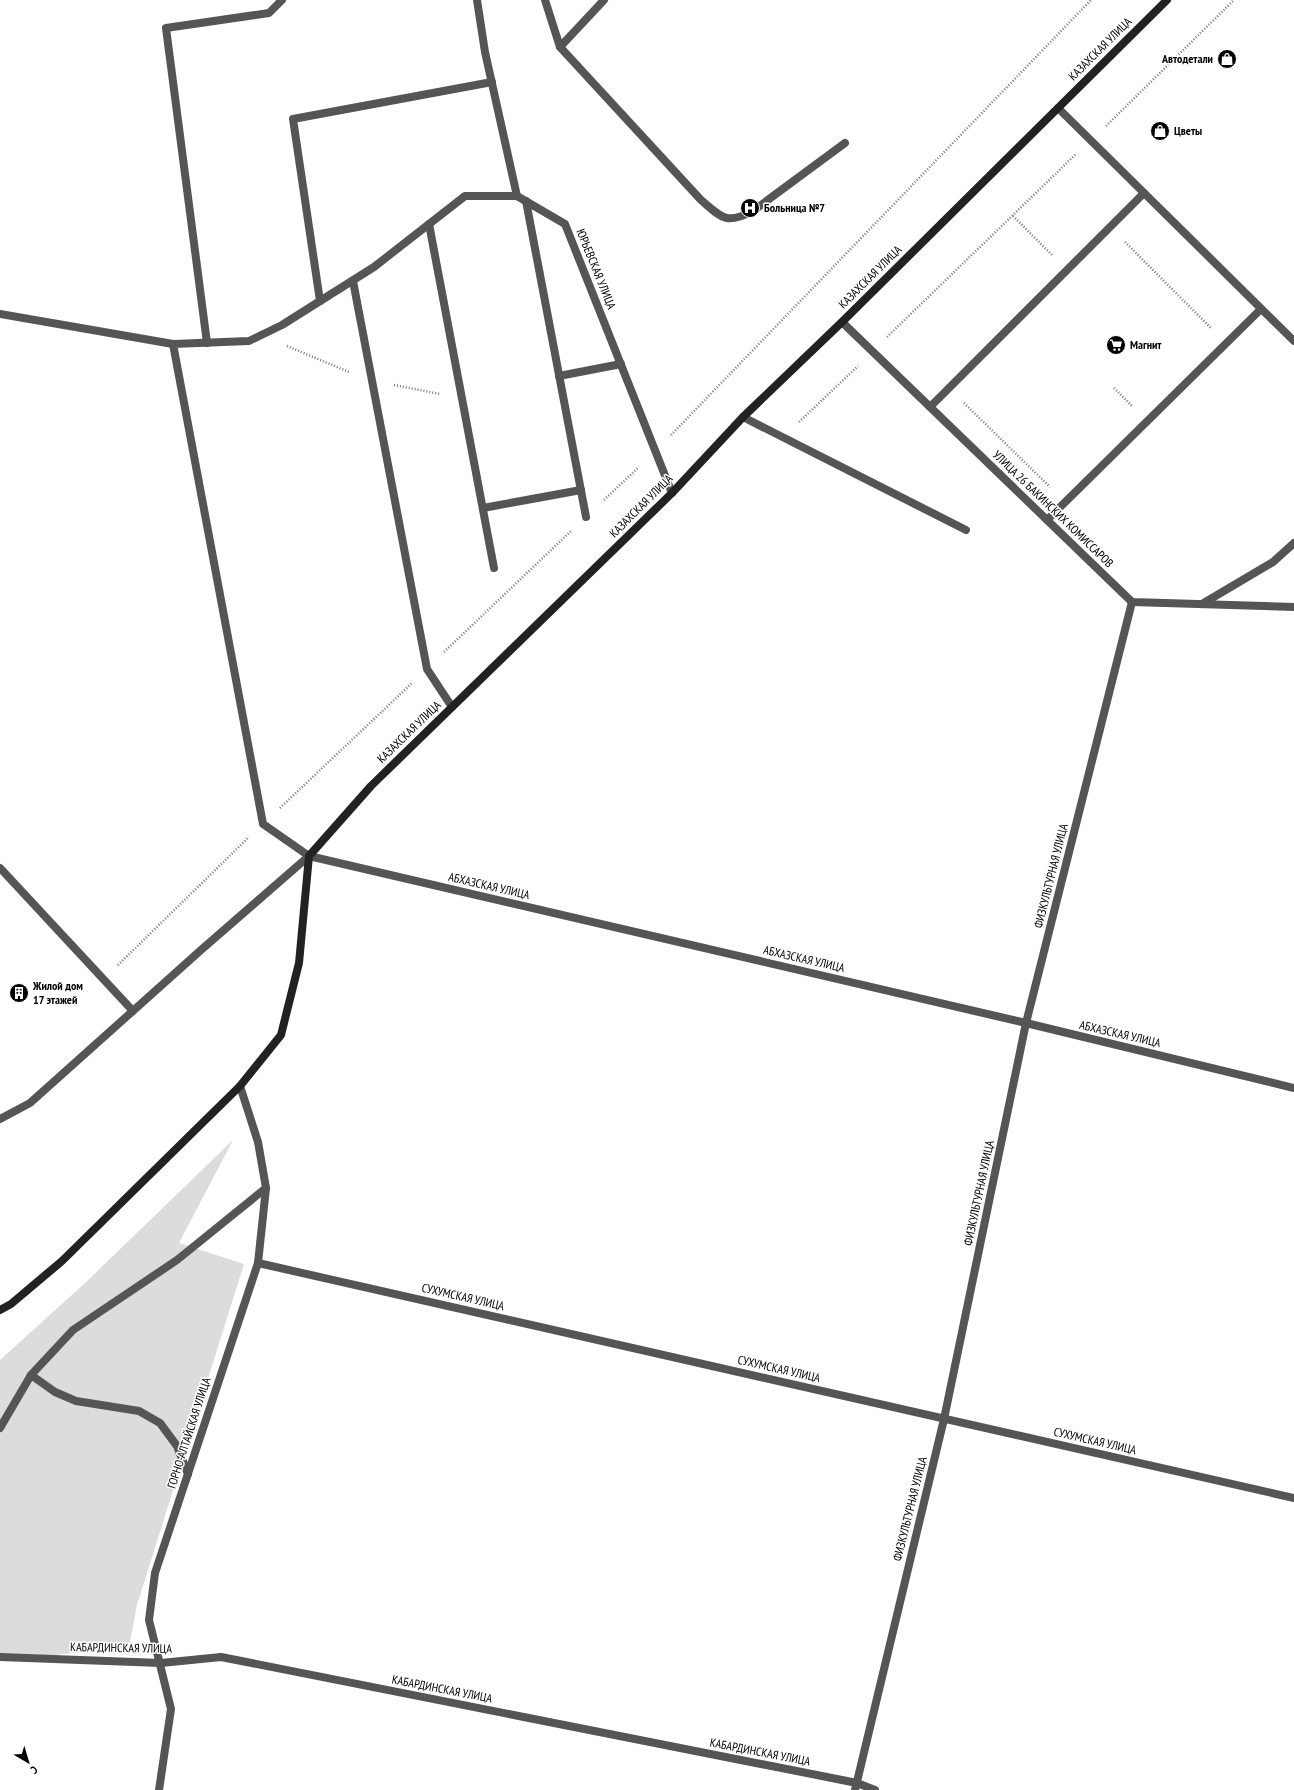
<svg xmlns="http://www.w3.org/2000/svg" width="1294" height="1790" viewBox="0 0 1294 1790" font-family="'PT Sans Narrow',sans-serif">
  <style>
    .green { fill: #dcdcdc }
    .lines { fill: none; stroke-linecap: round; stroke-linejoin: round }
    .path { stroke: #777; stroke-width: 2.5; stroke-dasharray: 1 2; stroke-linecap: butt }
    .lane { stroke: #555; stroke-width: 8 }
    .street { stroke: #555; stroke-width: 8 }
    .secondary { stroke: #222; stroke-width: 8 }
    .labels { text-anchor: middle; stroke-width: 3; stroke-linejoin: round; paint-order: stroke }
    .street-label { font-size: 12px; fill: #000; stroke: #fff }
    .poi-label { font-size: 12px; font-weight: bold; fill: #000; stroke: #fff; text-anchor: start }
  </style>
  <rect width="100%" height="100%" fill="#fff"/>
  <!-- green -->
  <path class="green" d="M233 1140 179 1243 244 1264 137 1605 129 1647 0 1661V1360L84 1284Z"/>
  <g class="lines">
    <!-- path -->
    <g class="path">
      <path d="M1106 126 1234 0"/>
      <path d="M1013 216 1052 255"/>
      <path d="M1125 242 1212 329"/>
      <path d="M887 337 1076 154"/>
      <path d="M287 346 349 372"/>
      <path d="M394 385 440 394"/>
      <path d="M1114 388 1132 406"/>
      <path d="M964 403 1050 487"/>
      <path d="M799 422 858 366"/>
      <path d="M671 435 1091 0"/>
      <path d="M604 500 639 467"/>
      <path d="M444 652 571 531"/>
      <path d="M280 808 412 683"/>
      <path d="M118 965 249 837"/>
    </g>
    <!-- lane -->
    <g class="lane">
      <path d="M477 0 485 52 517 196 565 224 672 493"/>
      <path d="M545 0 560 47 701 200C722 218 726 225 753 211L845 143"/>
      <path d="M560 47 604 0"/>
      <path d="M1058 108 1294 341"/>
      <path d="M526 201 586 517"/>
      <path d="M429 224 494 568"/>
      <path d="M353 281 427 669 452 707"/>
      <path d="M320 301 293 119 492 82"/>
      <path d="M0 314 173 344"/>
      <path d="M207 343 166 28 269 13 282 0"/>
      <path d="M559 376 621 364"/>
      <path d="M930 407 1144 193"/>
      <path d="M743 417 966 530"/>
      <path d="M483 508 581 490"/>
      <path d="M1047 520 1261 309"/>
      <path d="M1202 604 1273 562 1294 543"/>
      <path d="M309 856 263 824 173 344 249 341 282 325 374 267 465 196H517"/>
      <path d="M0 868 133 1011"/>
    </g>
    <!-- street -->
    <g class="street">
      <path d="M842 322 1132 602 1294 607"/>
      <path d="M0 1119 30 1103 201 950 309 856 1026 1023 1294 1088"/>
      <path d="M258 1263 1294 1498"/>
      <path d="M31 1375 55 1392 76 1401 139 1411 160 1423 177 1446 188 1474"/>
      <path d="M0 1428 31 1375 73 1330 177 1260 266 1188"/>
      <path d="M0 1657 161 1663 221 1657 857 1783 875 1790"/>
      <path d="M159 1790 171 1709 149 1620 155 1573 258 1263 266 1188 258 1142 240 1086"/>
      <path d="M855 1790 944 1419 1026 1023 1132 602"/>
    </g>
    <!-- secondary -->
    <path class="secondary" d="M0 1310 11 1304 62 1261 240 1086 281 1035 299 963 309 856 371 786 672 493 743 417 842 322 1167 0"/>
  </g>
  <!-- icons -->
  <defs>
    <symbol id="shop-disc" viewBox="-11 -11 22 22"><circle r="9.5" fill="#000" stroke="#fff"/><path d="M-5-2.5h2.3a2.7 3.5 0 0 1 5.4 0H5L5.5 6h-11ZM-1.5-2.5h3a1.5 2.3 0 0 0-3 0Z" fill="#fff"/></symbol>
    <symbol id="hospital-disc" viewBox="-11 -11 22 22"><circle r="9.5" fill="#000" stroke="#fff"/><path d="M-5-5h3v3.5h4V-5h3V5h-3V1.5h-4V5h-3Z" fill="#fff"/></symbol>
    <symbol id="supermarket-disc" viewBox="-11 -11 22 22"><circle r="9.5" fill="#000" stroke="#fff"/><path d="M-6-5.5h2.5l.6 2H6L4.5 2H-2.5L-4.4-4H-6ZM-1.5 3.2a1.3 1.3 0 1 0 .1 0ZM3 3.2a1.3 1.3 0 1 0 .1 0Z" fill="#fff"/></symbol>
    <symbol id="building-disc" viewBox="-11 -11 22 22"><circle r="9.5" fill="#000" stroke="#fff"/><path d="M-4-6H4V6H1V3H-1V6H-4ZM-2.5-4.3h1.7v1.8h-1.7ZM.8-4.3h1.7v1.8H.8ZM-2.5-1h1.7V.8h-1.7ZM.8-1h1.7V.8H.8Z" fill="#fff"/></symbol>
  </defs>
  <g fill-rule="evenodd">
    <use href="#shop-disc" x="1216" y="48" width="22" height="22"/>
    <use href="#shop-disc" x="1149" y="120" width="22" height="22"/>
    <use href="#hospital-disc" x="739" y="197" width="22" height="22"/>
    <use href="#supermarket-disc" x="1105" y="334" width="22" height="22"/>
    <use href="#building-disc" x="8" y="982" width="22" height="22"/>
  </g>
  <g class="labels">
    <!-- street labels -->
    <g class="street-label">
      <text transform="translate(1100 49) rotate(-45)" y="4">КАЗАХСКАЯ УЛИЦА</text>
      <text transform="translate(596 269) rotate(68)" y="4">ЮРЬЕВСКАЯ УЛИЦА</text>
      <text transform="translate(870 277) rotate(-45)" y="4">КАЗАХСКАЯ УЛИЦА</text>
      <text transform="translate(641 506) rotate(-45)" y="4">КАЗАХСКАЯ УЛИЦА</text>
      <text transform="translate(1053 509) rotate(44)" y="4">УЛИЦА 26 БАКИНСКИХ КОМИССАРОВ</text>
      <text transform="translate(409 732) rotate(-44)" y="4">КАЗАХСКАЯ УЛИЦА</text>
      <text transform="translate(1051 876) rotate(-76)" y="4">ФИЗКУЛЬТУРНАЯ УЛИЦА</text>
      <text transform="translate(489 886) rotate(13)" y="4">АБХАЗСКАЯ УЛИЦА</text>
      <text transform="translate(804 959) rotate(13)" y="4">АБХАЗСКАЯ УЛИЦА</text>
      <text transform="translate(1120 1034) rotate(13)" y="4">АБХАЗСКАЯ УЛИЦА</text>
      <text transform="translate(979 1193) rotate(-78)" y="4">ФИЗКУЛЬТУРНАЯ УЛИЦА</text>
      <text transform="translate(463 1297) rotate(13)" y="4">СУХУМСКАЯ УЛИЦА</text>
      <text transform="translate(779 1369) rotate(13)" y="4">СУХУМСКАЯ УЛИЦА</text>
      <text transform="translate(189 1433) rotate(-72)" y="4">ГОРНО-АЛТАЙСКАЯ УЛИЦА</text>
      <text transform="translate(1095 1441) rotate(13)" y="4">СУХУМСКАЯ УЛИЦА</text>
      <text transform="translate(910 1509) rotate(-76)" y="4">ФИЗКУЛЬТУРНАЯ УЛИЦА</text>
      <text transform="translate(121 1648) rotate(1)" y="4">КАБАРДИНСКАЯ УЛИЦА</text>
      <text transform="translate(442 1689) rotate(11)" y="4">КАБАРДИНСКАЯ УЛИЦА</text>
      <text transform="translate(760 1752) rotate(11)" y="4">КАБАРДИНСКАЯ УЛИЦА</text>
    </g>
    <!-- poi labels -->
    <g class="poi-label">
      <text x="1213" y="63" text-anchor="end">Автодетали</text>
      <text x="1174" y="135">Цветы</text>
      <text x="764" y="212">Больница №7</text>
      <text x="1130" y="349">Магнит</text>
      <text x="33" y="990">Жилой дом<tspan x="33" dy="14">17 этажей</tspan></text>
    </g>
  </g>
  <!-- north arrow -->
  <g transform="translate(28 1762) rotate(142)" stroke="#ffffff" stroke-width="3" paint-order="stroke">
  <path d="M0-3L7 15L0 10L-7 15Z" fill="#000000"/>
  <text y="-6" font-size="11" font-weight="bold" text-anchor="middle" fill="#000000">С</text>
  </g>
</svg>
